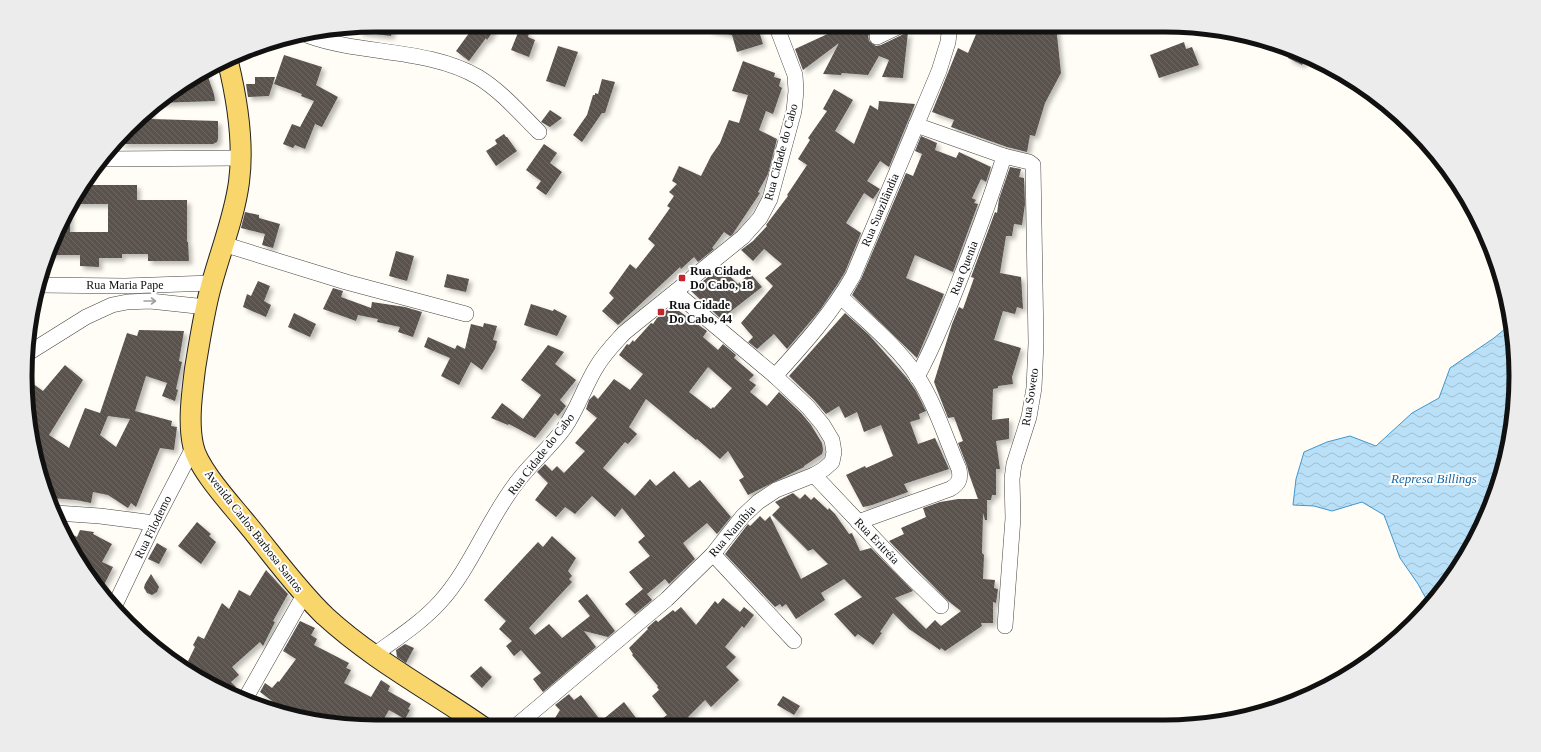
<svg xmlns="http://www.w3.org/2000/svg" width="1541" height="752" viewBox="0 0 1541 752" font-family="Georgia,serif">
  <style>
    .water { fill: url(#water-waves); stroke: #3f96cf }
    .building { fill: url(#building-back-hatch); fill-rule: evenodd; filter: url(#shadow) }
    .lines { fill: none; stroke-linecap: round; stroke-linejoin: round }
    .minor-casing { stroke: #444; stroke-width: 16 }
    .major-casing { stroke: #222; stroke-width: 22 }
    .minor { stroke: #fff; stroke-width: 15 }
    .major { stroke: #f9d66b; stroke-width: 20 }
    .oneway { stroke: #a0a0a0 }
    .poi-dot { fill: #c4262e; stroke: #fff; stroke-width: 1.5 }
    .labels { text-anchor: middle; stroke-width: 4; stroke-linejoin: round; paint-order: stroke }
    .street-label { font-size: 12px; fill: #111; stroke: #fff }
    .poi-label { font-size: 12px; font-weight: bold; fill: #111; stroke: #fff; text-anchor: start }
    .water-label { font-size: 13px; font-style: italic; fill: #1768a6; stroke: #fff }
    .rim { fill: none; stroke: #111; stroke-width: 5 }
  </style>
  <defs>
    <pattern id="water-waves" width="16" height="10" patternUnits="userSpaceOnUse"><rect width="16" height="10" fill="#b9e0f7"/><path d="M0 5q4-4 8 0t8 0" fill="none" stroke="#9ebfd3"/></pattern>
    <pattern id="building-back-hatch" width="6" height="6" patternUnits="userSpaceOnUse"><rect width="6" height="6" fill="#5a524d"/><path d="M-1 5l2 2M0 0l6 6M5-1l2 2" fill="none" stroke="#6d6662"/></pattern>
    <filter id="shadow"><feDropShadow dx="3.5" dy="3.5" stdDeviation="2" flood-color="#0004"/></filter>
  </defs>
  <rect width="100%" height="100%" fill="#fffdf5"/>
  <!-- water -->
  <path class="water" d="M1511 324 1516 376 1509 445 1489 511 1444 589 1429 604 1418 584 1400 558 1384 515 1362 502 1332 511 1314 506 1293 505 1296 479 1304 452 1327 442 1350 436 1376 446 1412 413 1439 398 1450 368 1494 338Z"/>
  <!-- building -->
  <g class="building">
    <path d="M376 25H393L391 36 359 32 360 28Z"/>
    <path d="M475 25H487L494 30 487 40 486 38 469 61 456 51Z"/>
    <path d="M710 25H757L763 44 737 52 732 35 709 30Z"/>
    <path d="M847 25H881L873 29 868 36 869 41 876 46 881 45 908 32 903 78 882 77 889 60 879 56 868 75 842 73 841 75 823 74 839 43 803 70 795 49Z"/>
    <path d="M980 25 1056 26 1061 73 1045 103 1035 136 1030 135 1027 152 1007 147 951 127 954 120 932 112 958 48 968 53Z"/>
    <path d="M519 30 529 33 528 37 535 40 529 57 511 50Z"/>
    <path d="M1184 42 1186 49 1192 47 1199 65 1159 78 1150 55Z"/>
    <path d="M558 46 578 52 565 87 546 81Z"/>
    <path d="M1292 50 1307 56 1302 65 1288 58Z"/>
    <path d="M284 55 322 67 316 85 338 97 322 127 315 124 305 149 295 145 293 148 283 144 292 124 300 127 314 101 301 96 302 94 274 84Z"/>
    <path d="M743 61 775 73 774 77 781 79 779 86 782 88 773 114 766 111 759 130 777 139 768 174 758 192 760 193 732 235 730 236 724 232 712 248 714 249 698 262 694 257 681 269 680 267 618 325 602 311 614 298 609 293 630 264 636 269 655 245 648 239 670 208 667 206 674 196 669 192 677 184 672 181 679 166 701 176 711 156 720 143 729 120 739 123 748 95 732 91Z"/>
    <path d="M207 74 214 94 215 101 157 103 162 98Z"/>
    <path d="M255 77H275L269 96 248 97 246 84H255Z"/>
    <path d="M602 79 615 82 605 113H602L582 142 573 135 587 115 593 95H595V93L598 94Z"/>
    <path d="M834 89 853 100 835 131 854 144 870 105 878 110 879 101 915 104 889 167 880 161 867 181 880 189 873 199 864 193 846 223 861 233 845 272 837 285 820 310 787 349 774 334 757 349 748 342 753 337 741 323 773 286 765 278 782 264 764 249 753 261 741 250 753 241 767 226 766 225 769 221 788 196 787 195 807 165 798 159 810 140 808 138 827 111 823 109Z"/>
    <path d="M151 110V119L218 121V139L217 142 213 144H119Z"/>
    <path d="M550 110 562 118 550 127 541 122Z"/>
    <path d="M504 134 506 137H507L517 151 496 166 486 151 497 144 495 140Z"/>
    <path d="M921 136 937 143 935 150 956 158 959 152 991 167 986 182 981 179 972 198 976 200 974 203 978 204 953 272 915 255 906 278 944 294 917 358 852 295 861 279 906 173 913 176 922 154 915 151Z"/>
    <path d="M544 144 557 153 550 163 562 172 546 195 536 188 541 181 526 170Z"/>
    <path d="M1010 167 1021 169 1019 177 1024 178 1025 204 1022 225 1014 224 1012 236H1006L1000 273 1021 277 1023 309 1017 307 1015 314 1003 311 994 340 1021 348 1012 377 1013 384 998 386V388L993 389 992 420 1009 418V439L996 441 1000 469H996V495H992L991 500H987V520H985L983 513 982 553 984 555 983 579 995 580 994 588 998 589 996 603 993 602V623H981L982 626 945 651 941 648 940 650 909 629 893 613 880 632 882 633 873 645 858 634 855 637 834 614 862 597 844 579 821 593 825 600 796 619 786 604 782 607 780 604 775 607 725 554 748 524 750 526 760 516 765 521 770 516 801 579 828 564 813 549 808 551 772 515 780 507 775 502 793 493 800 499 805 494 811 500 814 497 828 510 829 508 835 514 849 534 852 533 860 551 871 548 913 591 895 598 926 629 935 620 941 626 961 611 948 601 889 541 904 534 901 528 926 517 923 508 940 502 958 499H978L969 474 967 466 958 443 963 441 954 417 948 418 934 382 952 324 959 307 963 309 974 278 971 277 995 212 997 213 999 199Z"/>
    <path d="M82 185H137V200H187V242H188L189 261H148V254H122V258H99V267L80 266V255H48L52 241 70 207V232H108V204H72Z"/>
    <path d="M245 212 259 215V218L280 224 273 248 262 245 265 234 241 228Z"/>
    <path d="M396 251 414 256 407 281 389 276Z"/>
    <path d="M720 267 738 284 750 273 762 287 721 319 691 291Z"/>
    <path d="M447 274 469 279 466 292 444 287Z"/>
    <path d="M258 281 270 286 264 301 271 305 266 317 243 307 247 294 251 296Z"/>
    <path d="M333 288 343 291 341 297 371 308 372 302 405 307 422 312 413 337 398 332 400 327 377 322 378 319 358 315 356 321 323 309Z"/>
    <path d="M531 304 553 311 554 309 567 316 557 336 524 325Z"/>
    <path d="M672 306 707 331 703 337 718 350 723 344 736 355 734 358 754 375 749 380 756 385 750 392 767 406 779 392 801 413 811 425 822 443 823 450 822 454 804 466V467L748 495 739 480 744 477 728 451 720 459 697 439 696 440 646 399 629 427 637 434 628 444 625 442 603 468 635 496 650 479 656 486 674 471 689 488 700 480 731 517 717 534 707 523 683 543 695 559 669 584 665 579 647 594 652 600 635 614 625 604 643 589 629 572 650 556 638 542 645 536 622 508 615 517 592 496 575 514 565 507 556 517 535 500 548 483 537 472 545 464 552 471 557 466 564 473 585 451 575 443 597 418 586 409 589 400 594 395 598 399 614 379 630 390 643 374 619 355 627 344 629 345 633 340 634 342 651 323 653 324 657 318ZM708 367 732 388 714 408 713 407 711 409 689 392Z"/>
    <path d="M294 313 316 324 310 337 288 327Z"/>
    <path d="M845 313 869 335 907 378 916 391 926 411 919 414 920 419 910 422 918 444 935 438 949 469 904 484 908 492 872 505 863 507 846 475 865 466 866 468 893 456 881 425 864 432 857 412 845 418 839 406 826 414 814 400 789 376Z"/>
    <path d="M484 323 497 326 493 340 497 341 495 349 482 370 471 362 459 385 441 376 450 358 424 347 428 337 455 349 457 345 465 349 471 324 483 327Z"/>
    <path d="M139 330 184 331 179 361 182 362 176 389 178 390 175 401 162 396 167 383 146 376 135 411 172 421 171 426 177 427 174 450 160 448 136 507 131 503 128 508 108 495 93 492 91 503 76 500 51 498 28 422 29 381 43 391 65 365 83 380 49 435 69 448 85 408 100 413 127 333 137 336ZM108 416 130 419 116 447 100 435Z"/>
    <path d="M548 345 564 352 555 364 576 380 560 400 566 406 558 416 555 413 535 438 509 424 508 425 491 418 502 403 523 419 541 395 521 380Z"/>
    <path d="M197 522 211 534 209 536 216 542 201 564 178 546Z"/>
    <path d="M61 529 77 537 80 530 94 532 93 534 112 544 102 562 113 567 100 593Z"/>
    <path d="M552 536 576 558 568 571 572 576 569 579 572 582 529 628 535 635 549 624 562 638 590 616 578 601 587 594 615 631 608 637 584 631 596 647 543 692 533 679 541 673 521 650 514 656 506 646 512 641 499 629 506 621 484 600 538 542 543 547Z"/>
    <path d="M157 543 167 549 159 564 148 559Z"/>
    <path d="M266 570 288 594 273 621 275 622 263 646 260 642 232 667 239 675 231 682 236 687 230 693 201 675 188 661 195 647 193 645 198 636 204 639 222 603 229 609 239 590 250 596Z"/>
    <path d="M151 574 159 587 157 592 152 595 147 593 144 588 145 584Z"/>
    <path d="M723 598 740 612 744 607 754 615 744 628 742 626 725 647 736 657 726 667 739 680 711 707 705 700 688 717 698 726H652L667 715 652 696 659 690 657 687 658 686 632 655 633 654 629 648 648 629 647 628 656 620 658 622 673 610 675 612 681 607 696 625 715 601 718 604Z"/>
    <path d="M300 621 315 628 311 635 317 639 314 645 349 663 346 668 351 670 344 683 371 697 381 680 390 686 388 691 411 704 408 709 410 710 405 719 389 710 381 724 373 720 370 726 307 720 291 715 260 692 265 683 272 688 278 681 279 682 296 659 283 651Z"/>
    <path d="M405 644 414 648 406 663 397 657 396 650Z"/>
    <path d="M481 666 492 677 482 688 470 676Z"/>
    <path d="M569 694 574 700 581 695 601 721 624 702 642 726H550L560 710 555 705Z"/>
    <path d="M783 696 800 706 794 715 777 705Z"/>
  </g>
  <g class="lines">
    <defs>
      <g id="minor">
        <path d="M309 36C362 55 428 48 478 77 501 91 520 113 539 132"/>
        <path d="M877 37 902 25"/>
        <path d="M916 125 1004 156 1029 162 1033 165 1036 343 1034 388 1029 417 1014 464 1012 479 1013 518 1005 626"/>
        <path d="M105 159 240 158"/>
        <path d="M223 244 346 282 466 314"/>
        <path d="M39 285 125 286 212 283"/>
        <path d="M841 297C867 322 897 346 917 376 935 403 946 439 959 469 961 479 959 484 950 489L858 522"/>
        <path d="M30 352 86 317 112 305 127 302 150 301 206 307"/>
        <path d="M775 376C804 344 832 313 853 276L939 71 948 42 950 25"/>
        <path d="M917 377C938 338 953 297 969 256 981 223 994 190 1004 156"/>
        <path d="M814 475 906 572 941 606"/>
        <path d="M56 513 100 516 154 523"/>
        <path d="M713 554 794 641"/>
        <path d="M114 607 154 523 193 448"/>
        <path d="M374 655C397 638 421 623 440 602 471 568 488 519 517 482 531 463 551 447 565 427 578 408 585 385 597 366 605 353 614 344 624 333L743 237 760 218 770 199 794 111 796 91 795 75 776 25"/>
        <path d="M244 701 304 595"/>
        <path d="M516 726 667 599 713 554 743 516 758 502 776 490 814 475 824 469 832 462 834 452 832 440 823 425 808 407 775 376 675 292"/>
      </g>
      <path id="major" d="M228 62C237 99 244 144 239 182 234 220 218 257 209 294 203 319 199 344 195 369 192 394 188 421 193 445 197 467 228 501 242 518 270 551 294 586 325 616 373 660 430 690 483 727"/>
    </defs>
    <!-- minor casing -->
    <use href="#minor" class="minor-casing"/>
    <!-- major casing -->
    <use href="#major" class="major-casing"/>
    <!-- minor -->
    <use href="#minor" class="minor"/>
    <!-- major -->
    <use href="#major" class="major"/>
  </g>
  <!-- one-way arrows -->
  <defs><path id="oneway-shaft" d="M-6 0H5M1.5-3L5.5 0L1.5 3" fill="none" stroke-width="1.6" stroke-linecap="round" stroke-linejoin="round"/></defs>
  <use class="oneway" href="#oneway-shaft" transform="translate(150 301)"/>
  <!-- markers -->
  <g class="poi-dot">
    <rect x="678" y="274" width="8" height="8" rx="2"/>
    <rect x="657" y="308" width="8" height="8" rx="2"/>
  </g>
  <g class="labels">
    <!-- street labels -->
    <g class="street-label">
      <text transform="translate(781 152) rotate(-75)" y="4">Rua Cidade do Cabo</text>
      <text transform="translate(880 210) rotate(-67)" y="4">Rua Suazilândia</text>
      <text transform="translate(964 268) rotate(-69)" y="4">Rua Quenia</text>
      <text x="125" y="289">Rua Maria Pape</text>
      <text transform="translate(1030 397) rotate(-81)" y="4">Rua Soweto</text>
      <text transform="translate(541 454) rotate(-52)" y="4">Rua Cidade do Cabo</text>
      <text transform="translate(153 527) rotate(-64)" y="4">Rua Filodemo</text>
      <text transform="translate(254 531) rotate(52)" y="4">Avenida Carlos Barbosa Santos</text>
      <text transform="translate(732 531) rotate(-49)" y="4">Rua Namíbia</text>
      <text transform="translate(877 541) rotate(46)" y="4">Rua Eritréia</text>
    </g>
    <!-- poi labels -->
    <g class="poi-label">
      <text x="690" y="275">Rua Cidade<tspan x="690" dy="14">Do Cabo, 18</tspan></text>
      <text x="669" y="309">Rua Cidade<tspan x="669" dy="14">Do Cabo, 44</tspan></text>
    </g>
    <!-- water labels -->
    <g class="water-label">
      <text x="1434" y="483">Represa Billings</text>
    </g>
  </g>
  <!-- crop -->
  <path d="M0 0H1541V752H0ZM376 32H1165A344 344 0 0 1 1509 376V376A344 344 0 0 1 1165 720H376A344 344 0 0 1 32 376V376A344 344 0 0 1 376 32Z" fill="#ececec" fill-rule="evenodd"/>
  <path class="rim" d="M376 32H1165A344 344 0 0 1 1509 376V376A344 344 0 0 1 1165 720H376A344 344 0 0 1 32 376V376A344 344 0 0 1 376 32Z"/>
</svg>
